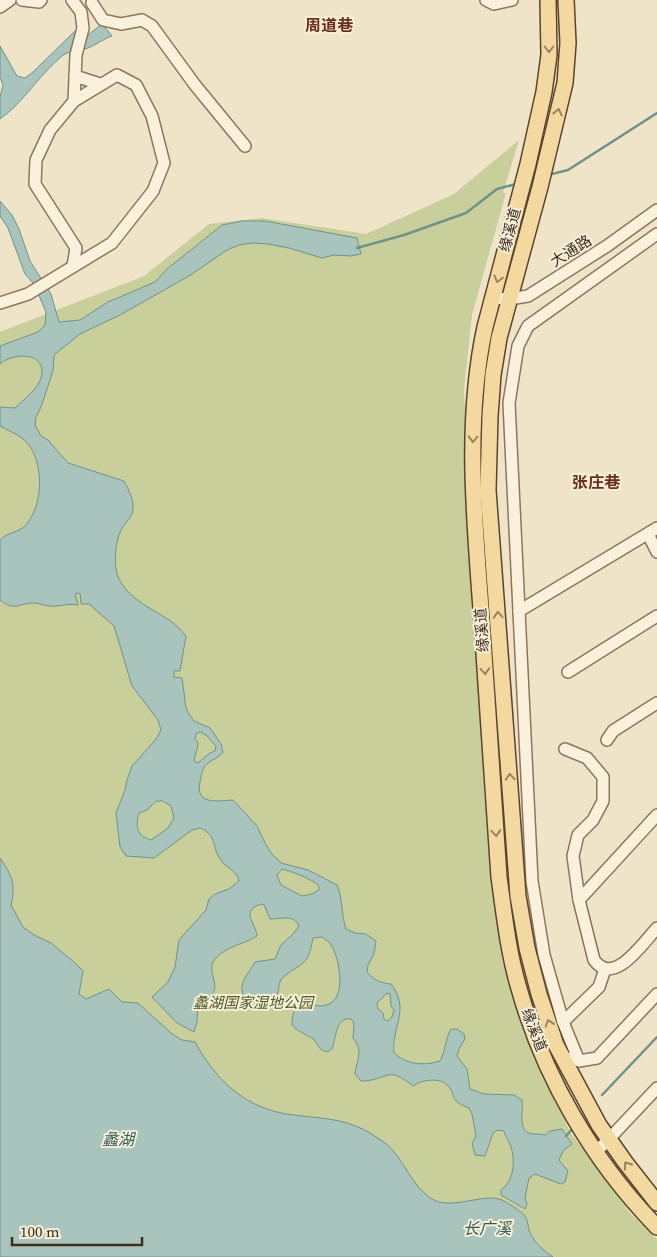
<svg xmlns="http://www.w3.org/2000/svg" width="657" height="1257" viewBox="0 0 657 1257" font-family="'Source Serif 4','Noto Sans SC',serif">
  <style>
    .green { fill: #c9cf9b }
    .water { fill: #a9c4bc; stroke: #6f938a; fill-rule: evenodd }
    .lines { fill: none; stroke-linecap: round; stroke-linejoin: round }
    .stream { stroke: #6f938a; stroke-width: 2.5 }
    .minor-casing { stroke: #8d765c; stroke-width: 14 }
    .major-casing { stroke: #5b4430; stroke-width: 18 }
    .minor { stroke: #faf1dc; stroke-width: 11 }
    .major { stroke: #f3d9a0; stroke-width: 15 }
    .oneway { stroke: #988460 }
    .labels { text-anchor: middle; stroke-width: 4; stroke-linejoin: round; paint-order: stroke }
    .street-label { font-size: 15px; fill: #3d2e20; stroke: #f7eed8 }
    .park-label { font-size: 15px; font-style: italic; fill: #4d5a26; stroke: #f7eed8 }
    .neighbourhood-label { font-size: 16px; font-weight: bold; fill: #6b2e1e; stroke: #f7eed8 }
    .water-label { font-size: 16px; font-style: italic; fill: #2f5d5a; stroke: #f7eed8 }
  </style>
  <rect width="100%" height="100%" fill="#f0e4c8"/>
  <!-- green -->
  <path class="green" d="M519 140 503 193H506L472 315 464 390 485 801 503 958 536 1058 570 1132 631 1214 657 1239V1257H0V332L144 276 209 224 262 218 366 234 454 194Z"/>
  <!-- water -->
  <g class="water">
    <path d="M102 24 112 36C103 39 96 45 88 48 79 51 70 50 62 56 39 75 24 102 0 119V97L3 85 0 77V46L17 76 25 78 33 72 75 31 88 35Z"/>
    <path d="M0 201 12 215 19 229 30 261 51 294 59 322 80 320 108 302 155 282 167 269 222 225 242 221H265L357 238 361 254 351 256 334 255 322 258 289 248 268 244 252 243 239 245 227 250 189 276 120 315 80 334 54 355 53 371 41 407 36 417 35 425 41 436 48 440 68 463 124 481C128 489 133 497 133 506 134 517 125 522 121 530 115 542 113 567 119 579 134 608 169 612 186 636L180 671H174V677L182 678 186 708 189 714 194 721 210 728 221 744 223 752C218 759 212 759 207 764 202 768 201 776 200 782 195 805 217 801 233 800L257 826 265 843 272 854 281 863 308 870 337 885C343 899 341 914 346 929L355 933 366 934 376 941 374 954 368 965 367 972C374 980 380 983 391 984 411 1010 391 1027 394 1053 407 1065 424 1066 440 1061 446 1050 445 1039 451 1029H457L464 1034 465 1039 459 1049 457 1056 467 1069 470 1089 484 1094 514 1095 522 1100C524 1111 516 1132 533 1134 537 1134 541 1134 545 1135L550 1131 562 1129 572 1144 563 1151 559 1160 568 1171 565 1182 561 1184 535 1174 529 1178 525 1198 527 1204 525 1209 501 1195V1190C515 1180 516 1157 509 1142 507 1138 505 1136 504 1131L498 1130 493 1133 485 1156 475 1155 472 1143 476 1136 472 1114 469 1108C447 1100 458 1095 447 1085 439 1077 421 1080 413 1086 386 1064 388 1081 361 1081L355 1074C357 1058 364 1052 353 1038L354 1023 351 1019C336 1016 336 1038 332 1049 329 1051 328 1052 324 1051 318 1049 317 1042 313 1039 306 1034 298 1032 292 1025 292 1015 294 1009 301 1002 312 1004 321 1009 331 1003 346 994 339 956 331 945 329 941 325 939 322 937L313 938C311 947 310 957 303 963 296 969 287 972 281 980 277 987 280 997 272 1000 265 1002 252 998 245 998 236 984 249 974 255 962L275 959 281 945 293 934 299 926C294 914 282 919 270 919L264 905 262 904C239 910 256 923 257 936 243 945 222 947 213 962 208 972 219 984 213 993 210 998 202 1003 198 1007L197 1022 194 1032 177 1023 152 997 168 982 175 967 179 940 206 910 209 899 215 894 229 889 239 881C237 872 229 869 223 863 210 848 219 836 200 828L192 830 154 858 126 856 120 847 116 813 125 790 127 780 132 766 156 739 161 730 158 720 132 686 114 626 89 604H81L80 593 75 594 78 605C67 603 60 607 50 606 45 606 40 603 34 603 18 603 15 612 0 600V540C7 532 19 533 26 525 42 506 44 470 31 448 25 437 11 432 0 426V407L15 408C24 399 40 388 42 374 44 351 12 353 0 364V346L38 332 45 325 46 312 34 284 25 274 8 228 0 216ZM200 732 206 735 216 746 215 751 210 753 198 763 194 761C195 754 198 749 198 742L195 739 196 734ZM156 801H163L171 806 174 818 168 828 151 840C137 836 135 826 139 813L147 810ZM282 869C291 871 312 879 319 886V890L312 894 302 896 281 885 277 875ZM387 993 390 994 391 1006 394 1010 392 1017 387 1021 384 1019 383 1013 378 1009 377 1003Z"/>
    <path d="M0 858C12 875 16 885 11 905L23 927 34 935 51 943 74 962 83 971 79 994 86 999 109 989 122 1002 138 1003 171 1033 182 1040 195 1042C217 1082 247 1110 294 1115 324 1119 347 1118 373 1135 381 1140 389 1145 394 1152 407 1167 418 1196 439 1202 459 1207 486 1193 502 1200 506 1202 521 1211 524 1215 528 1219 528 1228 530 1233 535 1243 544 1251 553 1257H0Z"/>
  </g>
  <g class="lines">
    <!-- stream -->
    <g class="stream">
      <path d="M548 175 568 170 657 113"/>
      <path d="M357 248 404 235 466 213 497 189 516 184"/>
      <path d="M602 1095 657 1037"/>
      <path d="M566 1136 574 1127"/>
    </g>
    <defs>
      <g id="minor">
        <path d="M22 0 39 2 41 0"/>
        <path d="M72 0 81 12 83 28 76 55 74 101 50 130 36 160 35 184 76 248 73 266"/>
        <path d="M486 0 494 4 512 0"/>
        <path d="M92 3 103 20 121 24 142 20 152 26 195 85 245 146"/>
        <path d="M0 7 10 0"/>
        <path d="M75 76 100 84"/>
        <path d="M492 298 509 299 528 296 607 246 657 210"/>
        <path d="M0 303 28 294 112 243 153 191 164 163 152 116 136 85 117 75 74 101"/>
        <path d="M648 534 657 552"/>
        <path d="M519 611 657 528"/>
        <path d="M568 672 657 616"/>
        <path d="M607 740 613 731 657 703"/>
        <path d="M565 749 587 758 603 777V801L593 820 578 835 573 856 579 900 594 960C614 987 642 944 657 928"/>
        <path d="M579 900 657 815"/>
        <path d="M563 1022 599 987 605 969"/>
        <path d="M573 1057 579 1061 597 1058 657 994"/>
        <path d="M579 1061 563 1022 544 955 532 881 509 403 518 346 528 326 657 234"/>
        <path d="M596 1152 609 1139 657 1088"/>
      </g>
      <g id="major">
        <path d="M548 0 549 55 544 92 528 164 485 327C465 419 474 515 481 609 487 698 493 787 499 877 504 913 508 950 518 985 543 1076 592 1160 657 1227"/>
        <path d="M566 0 568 43 565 83 540 187 499 338 493 375 490 416 488 490 518 896 527 948 539 994 556 1045 599 1125 625 1162 657 1203"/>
      </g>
    </defs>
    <!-- minor casing -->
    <use href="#minor" class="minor-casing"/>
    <!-- major casing -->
    <use href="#major" class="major-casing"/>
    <!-- minor -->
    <use href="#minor" class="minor"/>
    <!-- major -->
    <use href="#major" class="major"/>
  </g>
  <!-- one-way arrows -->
  <defs><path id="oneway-chevron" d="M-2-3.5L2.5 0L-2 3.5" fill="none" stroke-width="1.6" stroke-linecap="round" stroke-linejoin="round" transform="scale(1.25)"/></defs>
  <g class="oneway">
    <use href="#oneway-chevron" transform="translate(549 49) rotate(90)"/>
    <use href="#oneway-chevron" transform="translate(558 112) rotate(-77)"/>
    <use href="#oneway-chevron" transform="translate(498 279) rotate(105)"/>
    <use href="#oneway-chevron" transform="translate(473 439) rotate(92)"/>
    <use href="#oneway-chevron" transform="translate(498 615) rotate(-94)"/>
    <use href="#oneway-chevron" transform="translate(485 671) rotate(86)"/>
    <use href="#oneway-chevron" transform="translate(510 777) rotate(-94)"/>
    <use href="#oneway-chevron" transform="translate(496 833) rotate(86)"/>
    <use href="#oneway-chevron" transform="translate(549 1023) rotate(-109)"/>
    <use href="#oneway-chevron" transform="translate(627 1165) rotate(-126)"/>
  </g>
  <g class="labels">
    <!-- street labels -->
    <g class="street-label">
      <text transform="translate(510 230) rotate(-75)" y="5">缘溪道</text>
      <text transform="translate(571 251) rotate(-32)" y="5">大通路</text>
      <text transform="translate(482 630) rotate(-94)" y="5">缘溪道</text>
      <text transform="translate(534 1030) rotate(69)" y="5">缘溪道</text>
    </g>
    <!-- park labels -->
    <g class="park-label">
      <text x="253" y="1008">蠡湖国家湿地公园</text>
    </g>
    <!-- neighbourhood labels -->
    <g class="neighbourhood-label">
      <text x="329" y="31">周道巷</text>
      <text x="596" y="488">张庄巷</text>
    </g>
    <!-- water labels -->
    <g class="water-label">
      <text x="118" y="1145">蠡湖</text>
      <text x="487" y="1234">长广溪</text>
    </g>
  </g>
  <!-- scale -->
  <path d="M12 1237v8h130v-8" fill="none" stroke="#3d2e20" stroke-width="2.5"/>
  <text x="20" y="1237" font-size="15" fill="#3d2e20" stroke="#f7eed8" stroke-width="4" paint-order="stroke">100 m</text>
</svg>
